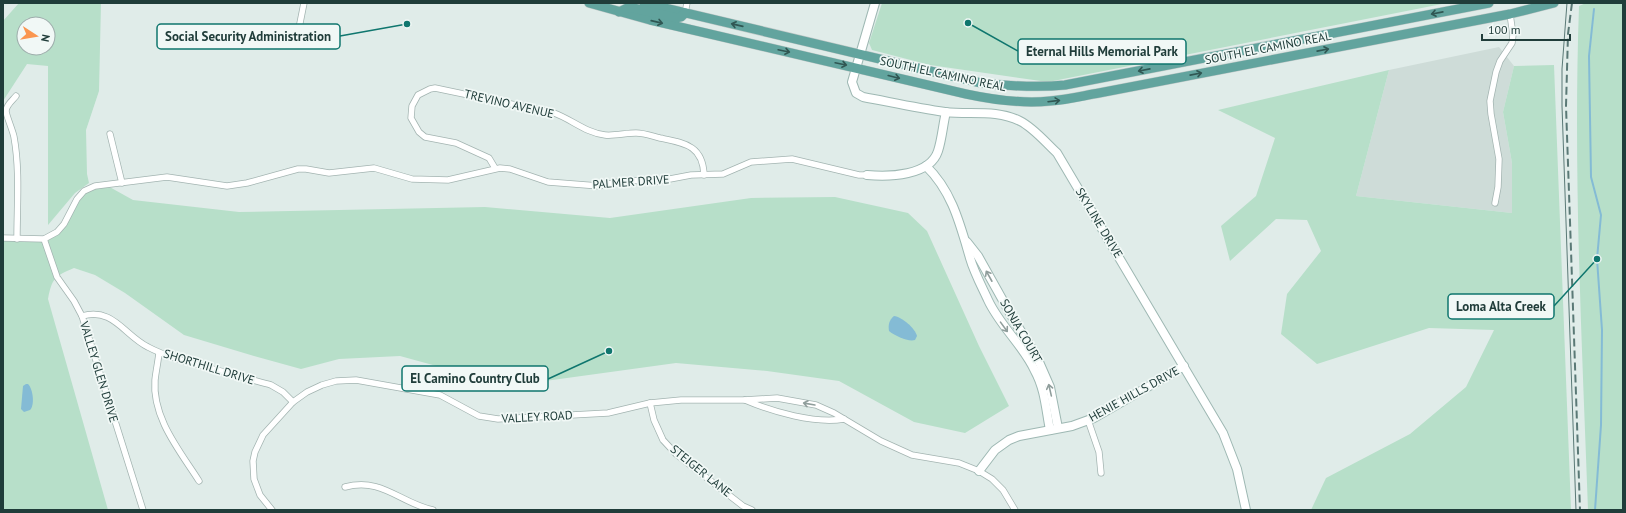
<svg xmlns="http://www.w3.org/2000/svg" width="1626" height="513" viewBox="0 0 1626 513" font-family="'PT Sans',sans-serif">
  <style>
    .built { fill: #cedcd8 }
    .green { fill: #b7dfc9; fill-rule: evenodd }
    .water { fill: #84bbd5 }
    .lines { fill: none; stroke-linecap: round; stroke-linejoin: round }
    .stream { stroke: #84bbd5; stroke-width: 2 }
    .street-casing { stroke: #a3b4b1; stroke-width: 7 }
    .secondary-casing { stroke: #9eb8b3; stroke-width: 10 }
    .primary-casing { stroke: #c1c9c8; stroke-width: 10 }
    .street { stroke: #fff; stroke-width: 5.5 }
    .secondary { stroke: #fff; stroke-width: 8 }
    .primary { stroke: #62a49e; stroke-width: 9 }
    .tram { stroke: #5a7976; stroke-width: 1 }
    .rail { stroke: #5a7976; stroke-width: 2; stroke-dasharray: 8 4; stroke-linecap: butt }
    .oneway { stroke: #305753 }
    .oneway2 { stroke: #909e9c }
    .labels { text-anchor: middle; stroke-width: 3.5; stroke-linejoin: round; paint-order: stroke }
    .street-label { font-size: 12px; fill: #203d3a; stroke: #f1f8f6 }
    .leader { fill: none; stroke: #0f766e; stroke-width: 1.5 }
    .callout-dot { fill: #0f766e; stroke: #f1f8f6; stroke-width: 1.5 }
    .callout { fill: #f1f8f6; stroke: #0f766e; stroke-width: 1.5 }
    .callout-label { font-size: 13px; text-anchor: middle; font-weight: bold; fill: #203d3a }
  </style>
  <rect width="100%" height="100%" fill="#e0ece9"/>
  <!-- built -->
  <path class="built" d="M1499 47 1514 66 1503 112 1512 163V213L1356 196 1389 70Z"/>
  <!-- green -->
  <g class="green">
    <path d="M19 3H101L99 91 86 130 87 174 89 183 75 193 48 225V66L27 64 3 101V21ZM24 24H48V48H24Z"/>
    <path d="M882 3H1447L1048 82 930 65 872 50 869 43Z"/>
    <path d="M1586 3H1623V510H1588C1582 342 1573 174 1579 6Z"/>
    <path d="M1554 65 1571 510H1311L1326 478 1410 434 1466 387 1494 330 1429 328 1317 364 1281 334 1287 294 1321 251 1307 220 1276 219 1230 261 1221 226 1256 196 1275 138 1218 110 1389 70 1356 196 1512 213V163L1503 112 1514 66Z"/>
    <path d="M106 185 133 200 239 212 485 207 610 218 751 198 835 197 908 213 927 231 979 346 1009 406 965 433 914 422 839 381 767 371 676 363 516 385 473 376 400 356 339 359 301 369 254 356 184 335 125 293 95 275 74 268C55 276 52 278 48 299L108 510H3V238H44L57 232 84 192Z"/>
  </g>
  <!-- water -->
  <g class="water">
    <path d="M894 316C902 317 915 328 917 336L915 340C908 342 895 336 889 331 888 325 889 320 894 316Z"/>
    <path d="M26 384H28C33 389 35 405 30 410L24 412 21 409 23 386Z"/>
  </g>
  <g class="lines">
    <!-- stream -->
    <path class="stream" d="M1594 9 1589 56 1591 177 1601 215 1597 259 1602 330 1601 425 1595 510"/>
    <defs>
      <g id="street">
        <path d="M685 13 687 3"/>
        <path d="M298 33 304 3"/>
        <path d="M16 96C13 100 6 105 6 111 6 115 13 131 14 137 20 170 17 205 17 239"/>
        <path d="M110 134 122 183"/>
        <path d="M495 168 489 158 456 143 425 137 419 132 411 118 412 106 418 95 430 89 435 88 554 113C571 119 586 133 605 135 615 136 626 133 636 133 644 133 652 136 660 138 684 143 703 145 704 175"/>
        <path d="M1495 203 1498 187 1499 159 1491 114 1490 101 1496 72 1500 61 1512 43 1513 35 1510 14"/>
        <path d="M3 238 44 239 57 232 64 224 77 199 84 191 95 186 167 177 227 186 247 183 298 169H306L329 173 374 168 412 179 448 180 500 168 510 169 548 182 599 186 628 180 654 182 691 175 723 174 751 162 792 159 859 175H867"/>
        <path d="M44 239 57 277 74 301 82 316 143 510"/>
        <path d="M82 316C113 307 124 335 148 347 165 356 184 361 203 366 226 373 249 379 271 385L283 392 293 402"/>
        <path d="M159 353C158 362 156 371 155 380 152 418 180 451 199 481"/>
        <path d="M745 400C773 412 815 424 844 419"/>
        <path d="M650 403 654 420 663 440 676 454 743 506 752 510"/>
        <path d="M1088 420 1099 452 1101 473"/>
        <path d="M345 487C382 477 400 503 433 510"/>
        <path d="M272 510 260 495 254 479 253 461 255 452 263 435 293 402 307 392 322 385 336 381 356 380 440 395 479 416 498 419 608 413 650 403 681 400H744L777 398 816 405 834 413 881 441 912 455 959 463 979 471 992 479 1003 490 1015 510"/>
      </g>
      <g id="secondary">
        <path d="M875 3 852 82 856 93 863 97C890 102 917 108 945 112 970 115 996 109 1020 121 1034 128 1046 143 1057 153L1223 433 1237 469 1246 510"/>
        <path d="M926 166C952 191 960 224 970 258 974 272 982 287 988 300 1000 326 1023 345 1035 371 1045 389 1046 410 1050 430"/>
        <path d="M867 175C889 177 930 176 938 151 942 139 943 124 946 112"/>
        <path d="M967 242 978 256 1015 322 1036 355 1050 387 1058 428"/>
        <path d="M979 471 995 450 1009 440 1019 436 1072 426 1094 418 1184 366"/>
      </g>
      <g id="primary">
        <path d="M589 3 650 20 966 94C994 100 1021 104 1050 101 1066 100 1082 96 1099 93L1510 14 1554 3"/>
        <path d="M644 3 981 83C1009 86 1037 88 1065 85L1489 3"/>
        <path d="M619 12 629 7 677 18 681 17 685 13"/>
      </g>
    </defs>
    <!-- street casing -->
    <use href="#street" class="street-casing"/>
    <!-- secondary casing -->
    <use href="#secondary" class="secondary-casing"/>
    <!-- primary casing -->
    <use href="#primary" class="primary-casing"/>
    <!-- street -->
    <use href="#street" class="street"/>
    <!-- secondary -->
    <use href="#secondary" class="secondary"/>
    <!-- primary -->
    <use href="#primary" class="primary"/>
    <!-- tram -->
    <path class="tram" d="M1567 3 1562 69V106L1576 510"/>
    <!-- rail -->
    <path class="rail" d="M1572 3 1568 34 1566 106 1580 510"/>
  </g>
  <!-- one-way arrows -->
  <defs><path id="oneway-shaft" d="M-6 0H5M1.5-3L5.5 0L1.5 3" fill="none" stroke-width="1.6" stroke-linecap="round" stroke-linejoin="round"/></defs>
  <g class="oneway">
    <use href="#oneway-shaft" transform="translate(1437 13) rotate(169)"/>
    <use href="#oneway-shaft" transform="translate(657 22) rotate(13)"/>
    <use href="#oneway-shaft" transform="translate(737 25) rotate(-167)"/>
    <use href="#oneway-shaft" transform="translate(1323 50) rotate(-11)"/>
    <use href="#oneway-shaft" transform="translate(784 51) rotate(12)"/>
    <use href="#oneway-shaft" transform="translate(841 64) rotate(12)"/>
    <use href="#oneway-shaft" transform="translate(1144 70) rotate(169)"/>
    <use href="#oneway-shaft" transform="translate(1196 74) rotate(-11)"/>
    <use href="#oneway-shaft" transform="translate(894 77) rotate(14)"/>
    <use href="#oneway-shaft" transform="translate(1054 101) rotate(-7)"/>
  </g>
  <g class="oneway2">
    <use href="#oneway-shaft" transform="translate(989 276) rotate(-119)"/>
    <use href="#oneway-shaft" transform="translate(1004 327) rotate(54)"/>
    <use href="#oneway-shaft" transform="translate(1050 390) rotate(-103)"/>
    <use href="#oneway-shaft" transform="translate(809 404) rotate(-170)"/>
  </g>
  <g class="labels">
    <!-- street labels -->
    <g class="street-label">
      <text transform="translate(1268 48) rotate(-11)" y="4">SOUTH EL CAMINO REAL</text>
      <text transform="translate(943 74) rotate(12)" y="4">SOUTH EL CAMINO REAL</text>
      <text transform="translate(509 104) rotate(13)" y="4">TREVINO AVENUE</text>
      <text transform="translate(631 182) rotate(-4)" y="4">PALMER DRIVE</text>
      <text transform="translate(1099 223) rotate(59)" y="4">SKYLINE DRIVE</text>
      <text transform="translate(1021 331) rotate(60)" y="4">SONJA COURT</text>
      <text transform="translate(209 367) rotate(17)" y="4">SHORTHILL DRIVE</text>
      <text transform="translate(99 372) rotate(73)" y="4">VALLEY GLEN DRIVE</text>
      <text transform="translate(1134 394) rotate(-29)" y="4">HENIE HILLS DRIVE</text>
      <text transform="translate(537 417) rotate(-3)" y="4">VALLEY ROAD</text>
      <text transform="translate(701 471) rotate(39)" y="4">STEIGER LANE</text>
    </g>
  </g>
  <!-- callouts -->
  <path class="leader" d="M407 24L340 36M968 23L1018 51M1597 259L1554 306M609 351L548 379"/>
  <g class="callout-dot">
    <circle cx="407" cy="24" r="4"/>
    <circle cx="968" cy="23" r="4"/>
    <circle cx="1597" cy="259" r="4"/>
    <circle cx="609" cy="351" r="4"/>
  </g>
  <g class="callout">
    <rect x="157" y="24" width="183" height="25" rx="4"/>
    <rect x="1018" y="39" width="168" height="25" rx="4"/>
    <rect x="1448" y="294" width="106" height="25" rx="4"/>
    <rect x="402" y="366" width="146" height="25" rx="4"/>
  </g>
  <g class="callout-label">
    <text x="248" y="41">Social Security Administration</text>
    <text x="1102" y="56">Eternal Hills Memorial Park</text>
    <text x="1501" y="311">Loma Alta Creek</text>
    <text x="475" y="383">El Camino Country Club</text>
  </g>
  <!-- border -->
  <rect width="1626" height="513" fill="none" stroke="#203d3a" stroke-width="8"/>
  <!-- north arrow -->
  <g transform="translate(36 36) rotate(102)"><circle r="19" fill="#f1f8f6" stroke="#9dadab"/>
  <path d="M0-3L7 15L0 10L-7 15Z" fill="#fa9650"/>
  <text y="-6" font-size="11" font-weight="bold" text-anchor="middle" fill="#203d3a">N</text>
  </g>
  <!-- scale -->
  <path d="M1482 34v6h88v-6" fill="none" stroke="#203d3a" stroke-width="2"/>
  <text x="1488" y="34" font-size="12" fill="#203d3a" stroke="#f1f8f6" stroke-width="3" paint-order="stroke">100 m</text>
</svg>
